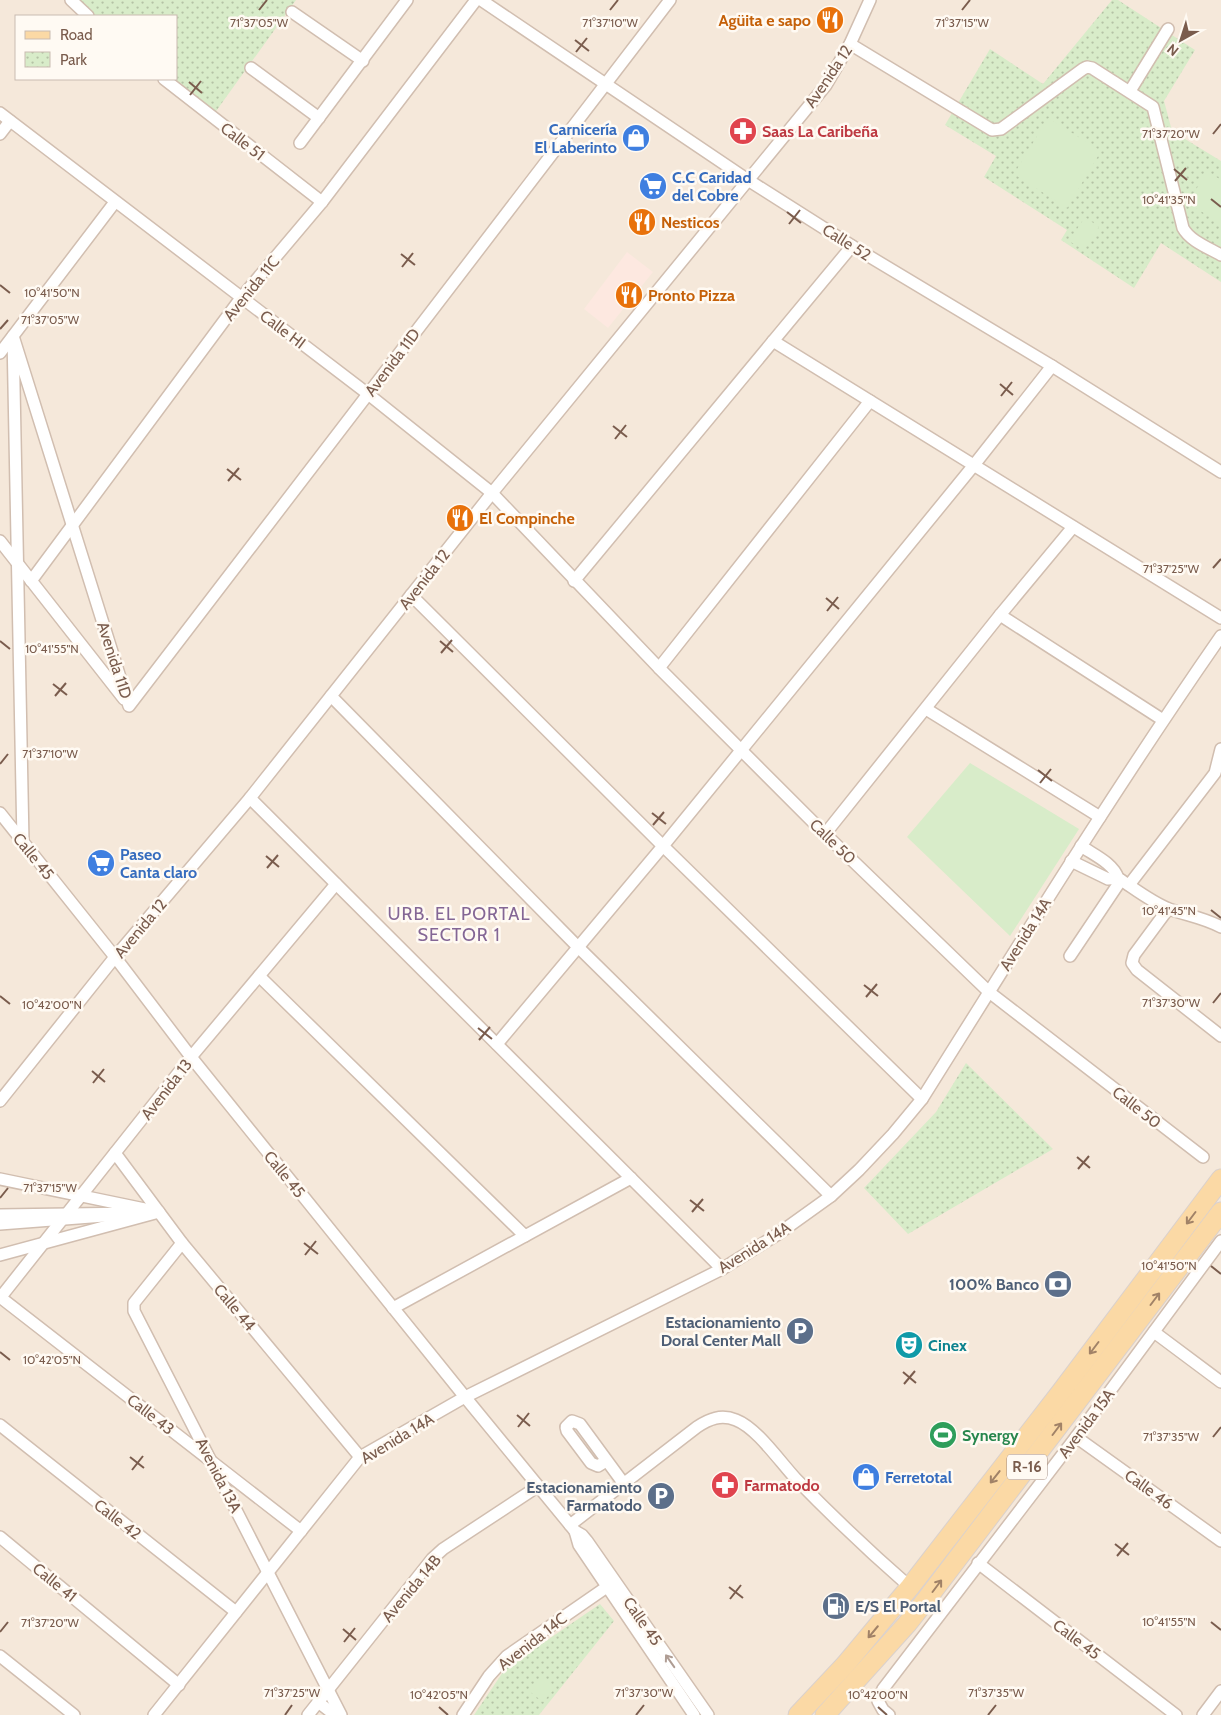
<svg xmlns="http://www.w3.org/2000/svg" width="1221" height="1715" viewBox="0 0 1221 1715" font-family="Cabin,sans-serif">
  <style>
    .residential { fill: #f5e8da; fill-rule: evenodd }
    .commercial { fill: #fde8e0 }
    .park { fill: url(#park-dots) }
    .garden { fill: #d8ecc9 }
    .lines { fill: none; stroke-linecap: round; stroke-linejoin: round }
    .street-casing { stroke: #d1beb0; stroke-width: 14 }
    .primary-casing { stroke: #dad1cd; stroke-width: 21 }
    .street { stroke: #fff; stroke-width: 11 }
    .primary { stroke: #fbd9a5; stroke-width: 19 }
    .oneway { stroke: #a18267 }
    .oneway2 { stroke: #af9d94 }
    .ticks { fill: none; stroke: #7a5c4d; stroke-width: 2 }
    .labels { text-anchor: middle; stroke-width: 5; stroke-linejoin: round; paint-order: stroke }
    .shield { fill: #fffaf3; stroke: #a28b7f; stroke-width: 1 }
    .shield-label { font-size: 15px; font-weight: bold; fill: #7a5c4d }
    .food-label { font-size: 16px; font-weight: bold; fill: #c56008; stroke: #fffaf3; text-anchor: start }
    .street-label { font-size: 16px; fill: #7a5c4d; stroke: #fffaf3 }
    .shop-label { font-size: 16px; font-weight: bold; fill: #366cbe; stroke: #fffaf3; text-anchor: start }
    .health-label { font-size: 16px; font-weight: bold; fill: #be3a42; stroke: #fffaf3; text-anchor: start }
    .service-label { font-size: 16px; font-weight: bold; fill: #4e5e75; stroke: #fffaf3; text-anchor: end }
    .culture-label { font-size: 16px; font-weight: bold; fill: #0d838f; stroke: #fffaf3; text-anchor: start }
    .leisure-label { font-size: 16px; font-weight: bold; fill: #27864d; stroke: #fffaf3; text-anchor: start }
    .neighbourhood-label { font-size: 18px; letter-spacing: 1px; fill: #846695; stroke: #fffaf3 }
    .ticks-label { font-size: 12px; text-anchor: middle; fill: #7a5c4d; stroke: #fffaf3; stroke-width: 5; stroke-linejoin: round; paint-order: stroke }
  </style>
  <defs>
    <pattern id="park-dots" width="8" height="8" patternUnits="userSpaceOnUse" patternTransform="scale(1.25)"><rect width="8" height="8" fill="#d8ecc9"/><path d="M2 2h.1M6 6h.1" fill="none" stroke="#b4c2a5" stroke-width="1.8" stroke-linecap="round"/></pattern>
  </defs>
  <rect width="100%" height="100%" fill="#fdf6ec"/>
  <!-- residential -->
  <path class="residential" d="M0 0H1221V1715H0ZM16 16H176V79H16Z"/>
  <!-- commercial -->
  <path class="commercial" d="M627 252 653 272 608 328 584 309Z"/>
  <!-- park -->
  <g class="park">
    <path d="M75 0H296L214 114 168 79H176V16H92Z"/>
    <path d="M1112 0H1118L1195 50 1164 101 1172 131 1221 161V282L1161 243 1134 288 1061 240 1067 230 984 177 996 156 945 125 990 49 1043 84Z"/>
    <path d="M966 1063 1053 1149 908 1234 864 1188 936 1112Z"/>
    <path d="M600 1604 614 1621 539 1715H474L505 1669Z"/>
  </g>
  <!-- garden -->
  <g class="garden">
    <path d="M1048 118 1101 151 1067 208 1014 174Z"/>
    <path d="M1207 171 1221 180V224L1188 203Z"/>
    <path d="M1085 217 1099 227 1084 250 1069 241Z"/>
    <path d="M970 763 1079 829 1010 936 907 837Z"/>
    <path d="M542 1675 555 1688 543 1702 529 1691Z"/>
  </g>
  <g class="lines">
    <defs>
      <g id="street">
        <path d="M71 0 88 16"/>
        <path d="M481 0 748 180 852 246 1052 366 1221 472"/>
        <path d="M292 12 363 61"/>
        <path d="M850 44 992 130 1001 129 1083 69 1087 67 1092 68 1153 107 1183 228C1190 241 1209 248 1221 255"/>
        <path d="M251 68 319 118"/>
        <path d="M164 79 322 202"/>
        <path d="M1130 91 1168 29"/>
        <path d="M0 113 368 394 492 493 659 668 825 834 989 992 1203 1157"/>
        <path d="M0 134 10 121"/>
        <path d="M300 143 407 0"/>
        <path d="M773 341 1221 618"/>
        <path d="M0 353 115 202"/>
        <path d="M0 541 124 699"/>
        <path d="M31 581 241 298 322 202 476 0"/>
        <path d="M574 581 852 246"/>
        <path d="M411 595 663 846 922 1099"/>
        <path d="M1000 615 1163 720"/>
        <path d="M659 668 870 401"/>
        <path d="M331 696 577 946 831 1196"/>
        <path d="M926 709 1100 817"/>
        <path d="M250 798 722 1269"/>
        <path d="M0 813 115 957 191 1057 465 1397 575 1531 582 1535 587 1541 708 1715"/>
        <path d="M825 834 1000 615 1073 527"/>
        <path d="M23 842 13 336 129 706 670 0"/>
        <path d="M1081 846C1094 855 1113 863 1118 878 1135 889 1151 902 1169 909 1186 915 1205 918 1221 927"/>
        <path d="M1071 861 1108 879 1118 878"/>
        <path d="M1129 885 1215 773 1221 749"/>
        <path d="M1168 909 1134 955 1132 963 1137 970 1221 1036"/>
        <path d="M1070 956 1121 880"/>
        <path d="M259 976 525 1236"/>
        <path d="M497 1044 663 846 974 465 1052 366"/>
        <path d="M0 1101 115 957 250 798 492 493 826 85 850 44 870 0"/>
        <path d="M115 1153 182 1243 360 1457"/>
        <path d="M0 1179 159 1212 0 1255"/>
        <path d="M0 1215 138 1213"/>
        <path d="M0 1224 130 1214"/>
        <path d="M182 1243 134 1303V1311L341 1715"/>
        <path d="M0 1297 301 1531"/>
        <path d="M0 1298 191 1057 336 884"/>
        <path d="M393 1308 631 1178"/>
        <path d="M1154 1332 1221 1382"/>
        <path d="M0 1425 236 1612"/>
        <path d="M1076 1437 1221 1541"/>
        <path d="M606 1461 598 1466 591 1463 567 1431 566 1427 572 1421 580 1424 624 1484"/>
        <path d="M570 1525 697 1427C709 1419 721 1414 736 1420 757 1428 780 1462 796 1479 832 1516 871 1553 910 1587"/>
        <path d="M575 1531 579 1545 694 1715"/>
        <path d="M0 1537 179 1685"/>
        <path d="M978 1563 1176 1715"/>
        <path d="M0 1656 74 1715"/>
        <path d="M318 1702 335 1715"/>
        <path d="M154 1715 360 1457 465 1397 722 1269 778 1234 831 1196 859 1170 893 1134 922 1099C1020 943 1116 787 1221 636"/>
        <path d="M308 1715 432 1559 443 1549 537 1487"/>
        <path d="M463 1715 489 1676 507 1656 614 1582"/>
        <path d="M889 1715 883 1710 878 1701 883 1689 1076 1437 1221 1241"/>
        <path d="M1203 1715 1221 1691"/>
      </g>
      <g id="primary">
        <path d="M798 1715 845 1665 910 1587 1061 1392 1221 1179"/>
        <path d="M825 1715 907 1624 926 1600 1221 1212"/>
      </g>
    </defs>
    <!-- street casing -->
    <use href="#street" class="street-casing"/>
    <!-- primary casing -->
    <use href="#primary" class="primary-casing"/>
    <!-- street -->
    <use href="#street" class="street"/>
    <!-- primary -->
    <use href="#primary" class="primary"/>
  </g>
  <!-- one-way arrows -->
  <defs><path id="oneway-shaft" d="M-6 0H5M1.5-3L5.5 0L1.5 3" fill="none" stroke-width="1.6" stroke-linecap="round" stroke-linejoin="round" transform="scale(1.25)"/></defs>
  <g class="oneway">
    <use href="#oneway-shaft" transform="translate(1191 1218) rotate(127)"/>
    <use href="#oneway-shaft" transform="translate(1155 1299) rotate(-53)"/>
    <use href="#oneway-shaft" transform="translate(1094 1348) rotate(127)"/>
    <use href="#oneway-shaft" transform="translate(1057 1429) rotate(-53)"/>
    <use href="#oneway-shaft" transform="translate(995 1477) rotate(128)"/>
    <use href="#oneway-shaft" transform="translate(937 1586) rotate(-53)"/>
    <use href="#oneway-shaft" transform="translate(873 1632) rotate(130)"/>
  </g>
  <use class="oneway2" href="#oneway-shaft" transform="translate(670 1661) rotate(-125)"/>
  <!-- ticks -->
  <path class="ticks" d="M259 10 267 0M610 10 618 0M962 10 970 0M575 40 589 51M576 52 587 38M189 82 202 93M190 95 201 81M1213 134 1221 124M1174 169 1187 180M1175 181 1186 168M1211 199 1221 207M787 212 801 223M789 224 800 210M401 254 415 265M402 267 413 253M0 285 10 293M0 329 8 320M1000 384 1013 395M1001 396 1012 382M613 426 627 437M615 439 626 425M227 469 241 480M228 481 239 468M1213 568 1221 559M826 598 839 609M827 611 838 597M0 641 10 649M440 641 453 652M441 653 452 640M53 684 67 695M55 696 66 683M0 764 8 754M1038 770 1052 781M1040 783 1051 769M652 813 666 824M653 825 664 812M266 856 279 867M267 868 278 855M1211 910 1221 918M864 985 878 996M0 996 10 1004M866 997 877 984M1213 1003 1221 993M478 1028 492 1039M479 1040 490 1027M92 1071 105 1082M93 1083 104 1069M1077 1157 1090 1168M1078 1169 1089 1156M0 1198 8 1188M690 1200 704 1211M692 1212 703 1199M304 1243 318 1254M305 1255 316 1241M1211 1266 1221 1274M0 1352 10 1360M903 1372 916 1383M904 1384 915 1371M517 1415 530 1426M518 1427 529 1413M1213 1437 1221 1427M130 1457 144 1468M132 1470 143 1456M1115 1544 1129 1555M1117 1556 1128 1543M729 1587 743 1598M730 1599 741 1585M1211 1622 1221 1630M343 1629 356 1640M0 1632 8 1622M344 1642 355 1628M439 1707 448 1715M878 1707 887 1715M285 1715 292 1705M636 1715 644 1705M988 1715 996 1705"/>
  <!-- icons -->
  <defs>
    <symbol id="restaurant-disc" viewBox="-11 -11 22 22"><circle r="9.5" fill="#e8710a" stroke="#fffaf3"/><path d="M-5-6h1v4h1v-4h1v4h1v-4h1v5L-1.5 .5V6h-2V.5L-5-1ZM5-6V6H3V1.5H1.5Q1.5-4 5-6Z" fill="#fff"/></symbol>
    <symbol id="pharmacy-disc" viewBox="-11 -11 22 22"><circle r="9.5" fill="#e0444e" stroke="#fffaf3"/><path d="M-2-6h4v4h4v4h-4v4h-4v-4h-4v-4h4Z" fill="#fff"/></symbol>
    <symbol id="shop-disc" viewBox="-11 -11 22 22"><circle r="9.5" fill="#3f7fe0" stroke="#fffaf3"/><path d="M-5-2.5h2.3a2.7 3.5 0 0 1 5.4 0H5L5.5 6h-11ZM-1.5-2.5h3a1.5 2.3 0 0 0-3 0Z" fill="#fff"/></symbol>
    <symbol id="supermarket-disc" viewBox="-11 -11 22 22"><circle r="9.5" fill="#3f7fe0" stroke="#fffaf3"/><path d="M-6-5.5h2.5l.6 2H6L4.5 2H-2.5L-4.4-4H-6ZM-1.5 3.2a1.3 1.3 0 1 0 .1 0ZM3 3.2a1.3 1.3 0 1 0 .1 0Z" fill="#fff"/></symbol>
    <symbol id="bank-disc" viewBox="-11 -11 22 22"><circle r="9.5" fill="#5c6f8a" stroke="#fffaf3"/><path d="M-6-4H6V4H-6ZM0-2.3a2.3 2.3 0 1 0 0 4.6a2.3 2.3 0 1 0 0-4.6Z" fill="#fff"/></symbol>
    <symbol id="parking-disc" viewBox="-11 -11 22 22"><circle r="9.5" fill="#5c6f8a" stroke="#fffaf3"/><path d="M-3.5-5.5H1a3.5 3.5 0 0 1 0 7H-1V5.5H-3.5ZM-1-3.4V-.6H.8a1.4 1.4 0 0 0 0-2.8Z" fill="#fff"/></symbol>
    <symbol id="theatre-disc" viewBox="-11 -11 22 22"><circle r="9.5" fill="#0f9aa8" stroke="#fffaf3"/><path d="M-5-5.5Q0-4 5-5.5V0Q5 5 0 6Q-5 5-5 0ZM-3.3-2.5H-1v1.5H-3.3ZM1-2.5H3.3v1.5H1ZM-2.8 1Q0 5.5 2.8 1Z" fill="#fff"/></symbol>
    <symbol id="stadium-disc" viewBox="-11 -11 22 22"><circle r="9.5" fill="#2e9e5b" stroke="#fffaf3"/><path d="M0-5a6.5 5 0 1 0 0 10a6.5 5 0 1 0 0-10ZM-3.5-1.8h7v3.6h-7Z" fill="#fff"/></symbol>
    <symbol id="fuel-disc" viewBox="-11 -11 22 22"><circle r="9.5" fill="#5c6f8a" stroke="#fffaf3"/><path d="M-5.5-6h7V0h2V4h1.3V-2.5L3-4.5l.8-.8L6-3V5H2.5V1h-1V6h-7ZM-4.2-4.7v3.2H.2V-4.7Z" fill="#fff"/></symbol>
  </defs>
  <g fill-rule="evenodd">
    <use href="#restaurant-disc" x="814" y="4" width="32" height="32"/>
    <use href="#pharmacy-disc" x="727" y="115" width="32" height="32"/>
    <use href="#shop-disc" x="620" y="122" width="32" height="32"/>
    <use href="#supermarket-disc" x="637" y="170" width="32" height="32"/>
    <use href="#restaurant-disc" x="626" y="206" width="32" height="32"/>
    <use href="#restaurant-disc" x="613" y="279" width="32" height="32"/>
    <use href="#restaurant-disc" x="444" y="502" width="32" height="32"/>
    <use href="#supermarket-disc" x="85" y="847" width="32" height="32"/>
    <use href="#bank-disc" x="1042" y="1268" width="32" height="32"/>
    <use href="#parking-disc" x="784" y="1315" width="32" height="32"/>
    <use href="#theatre-disc" x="893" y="1329" width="32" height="32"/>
    <use href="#stadium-disc" x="927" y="1419" width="32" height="32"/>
    <use href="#shop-disc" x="850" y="1461" width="32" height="32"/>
    <use href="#pharmacy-disc" x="709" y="1469" width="32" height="32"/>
    <use href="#parking-disc" x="645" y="1480" width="32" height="32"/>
    <use href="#fuel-disc" x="820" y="1590" width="32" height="32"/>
  </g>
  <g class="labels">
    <!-- shield labels -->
    <rect class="shield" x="1007" y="1454.5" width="40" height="25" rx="4"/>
    <g class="shield-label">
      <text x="1027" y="1472">R-16</text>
    </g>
    <!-- food labels -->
    <g class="food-label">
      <text x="811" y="26" text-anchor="end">Agüita e sapo</text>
      <text x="661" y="228">Nesticos</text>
      <text x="648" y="301">Pronto Pizza</text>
      <text x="479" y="524">El Compinche</text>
    </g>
    <!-- street labels -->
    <g class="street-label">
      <text transform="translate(828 76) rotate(-56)" y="6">Avenida 12</text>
      <text transform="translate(243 141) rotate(38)" y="6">Calle 51</text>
      <text transform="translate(847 242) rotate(32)" y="6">Calle 52</text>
      <text transform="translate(251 288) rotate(-51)" y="6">Avenida 11C</text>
      <text transform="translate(283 329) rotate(37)" y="6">Calle HI</text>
      <text transform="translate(392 362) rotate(-53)" y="6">Avenida 11D</text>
      <text transform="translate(424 579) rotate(-52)" y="6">Avenida 12</text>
      <text transform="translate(115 660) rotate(72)" y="6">Avenida 11D</text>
      <text transform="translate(833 841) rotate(44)" y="6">Calle 50</text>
      <text transform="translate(34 856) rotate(51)" y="6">Calle 45</text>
      <text transform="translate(140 928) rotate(-50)" y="6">Avenida 12</text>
      <text transform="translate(1025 934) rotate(-58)" y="6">Avenida 14A</text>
      <text transform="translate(166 1089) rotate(-52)" y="6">Avenida 13</text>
      <text transform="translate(1137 1107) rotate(38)" y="6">Calle 50</text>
      <text transform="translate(285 1174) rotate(51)" y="6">Calle 45</text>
      <text transform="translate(754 1247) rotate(-32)" y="6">Avenida 14A</text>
      <text transform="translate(235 1307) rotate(50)" y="6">Calle 44</text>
      <text transform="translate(151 1414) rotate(38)" y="6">Calle 43</text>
      <text transform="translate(1086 1423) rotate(-53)" y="6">Avenida 15A</text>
      <text transform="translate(397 1438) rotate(-31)" y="6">Avenida 14A</text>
      <text transform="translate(219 1475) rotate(63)" y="6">Avenida 13A</text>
      <text transform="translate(1149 1489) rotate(36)" y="6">Calle 46</text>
      <text transform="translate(118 1519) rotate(38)" y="6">Calle 42</text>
      <text transform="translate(55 1582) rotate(39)" y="6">Calle 41</text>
      <text transform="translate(411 1588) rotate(-50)" y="6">Avenida 14B</text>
      <text transform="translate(643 1621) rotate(55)" y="6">Calle 45</text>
      <text transform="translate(1077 1639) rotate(37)" y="6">Calle 45</text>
      <text transform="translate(532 1641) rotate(-38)" y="6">Avenida 14C</text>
    </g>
    <!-- shop labels -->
    <g class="shop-label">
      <text x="617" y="135" text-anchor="end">Carnicería<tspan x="617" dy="18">El Laberinto</tspan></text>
      <text x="672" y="183">C.C Caridad<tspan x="672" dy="18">del Cobre</tspan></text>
      <text x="120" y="860">Paseo<tspan x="120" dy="18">Canta claro</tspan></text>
      <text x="885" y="1483">Ferretotal</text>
    </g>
    <!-- health labels -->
    <g class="health-label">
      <text x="762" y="137">Saas La Caribeña</text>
      <text x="744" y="1491">Farmatodo</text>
    </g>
    <!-- service labels -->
    <g class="service-label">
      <text x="1039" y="1290">100% Banco</text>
      <text x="781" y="1328">Estacionamiento<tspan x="781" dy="18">Doral Center Mall</tspan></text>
      <text x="642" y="1493">Estacionamiento<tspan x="642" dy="18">Farmatodo</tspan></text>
      <text x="855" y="1612" text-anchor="start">E/S El Portal</text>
    </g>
    <!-- culture labels -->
    <g class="culture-label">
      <text x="928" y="1351">Cinex</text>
    </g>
    <!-- leisure labels -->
    <g class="leisure-label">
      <text x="962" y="1441">Synergy</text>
    </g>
    <!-- neighbourhood labels -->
    <g class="neighbourhood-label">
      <text x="459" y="920">URB. EL PORTAL<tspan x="459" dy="21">SECTOR 1</tspan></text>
    </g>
  </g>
  <g class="ticks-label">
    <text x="259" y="27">71°37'05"W</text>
    <text x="610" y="27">71°37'10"W</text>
    <text x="962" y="27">71°37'15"W</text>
    <text x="1171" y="138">71°37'20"W</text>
    <text x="1169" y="204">10°41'35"N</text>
    <text x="52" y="297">10°41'50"N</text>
    <text x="50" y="324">71°37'05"W</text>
    <text x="1171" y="573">71°37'25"W</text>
    <text x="52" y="653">10°41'55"N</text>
    <text x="50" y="758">71°37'10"W</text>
    <text x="1169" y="915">10°41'45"N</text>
    <text x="1171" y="1007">71°37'30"W</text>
    <text x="52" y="1009">10°42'00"N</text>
    <text x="50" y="1192">71°37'15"W</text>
    <text x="1169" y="1270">10°41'50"N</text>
    <text x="52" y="1364">10°42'05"N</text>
    <text x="1171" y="1441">71°37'35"W</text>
    <text x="1169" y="1626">10°41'55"N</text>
    <text x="50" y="1627">71°37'20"W</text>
    <text x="292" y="1697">71°37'25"W</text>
    <text x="644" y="1697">71°37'30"W</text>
    <text x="996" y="1697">71°37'35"W</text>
    <text x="439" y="1699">10°42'05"N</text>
    <text x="878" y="1699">10°42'00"N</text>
  </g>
  <!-- legend -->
  <rect x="15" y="15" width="162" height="65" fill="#fffaf3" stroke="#cabbb1"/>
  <rect x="25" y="31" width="25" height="8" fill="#fbd9a5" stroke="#cabbb1"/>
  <text x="60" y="40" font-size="15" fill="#7a5c4d">Road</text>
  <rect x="25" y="52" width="25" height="15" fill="url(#park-dots)" stroke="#cabbb1"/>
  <text x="60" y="65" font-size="15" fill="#7a5c4d">Park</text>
  <!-- north arrow -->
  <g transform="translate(1181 40) rotate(219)" stroke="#fffaf3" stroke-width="4" paint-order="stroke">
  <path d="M0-4L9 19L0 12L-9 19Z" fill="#7a5c4d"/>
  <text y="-8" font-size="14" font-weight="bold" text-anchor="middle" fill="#7a5c4d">N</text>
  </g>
</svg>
